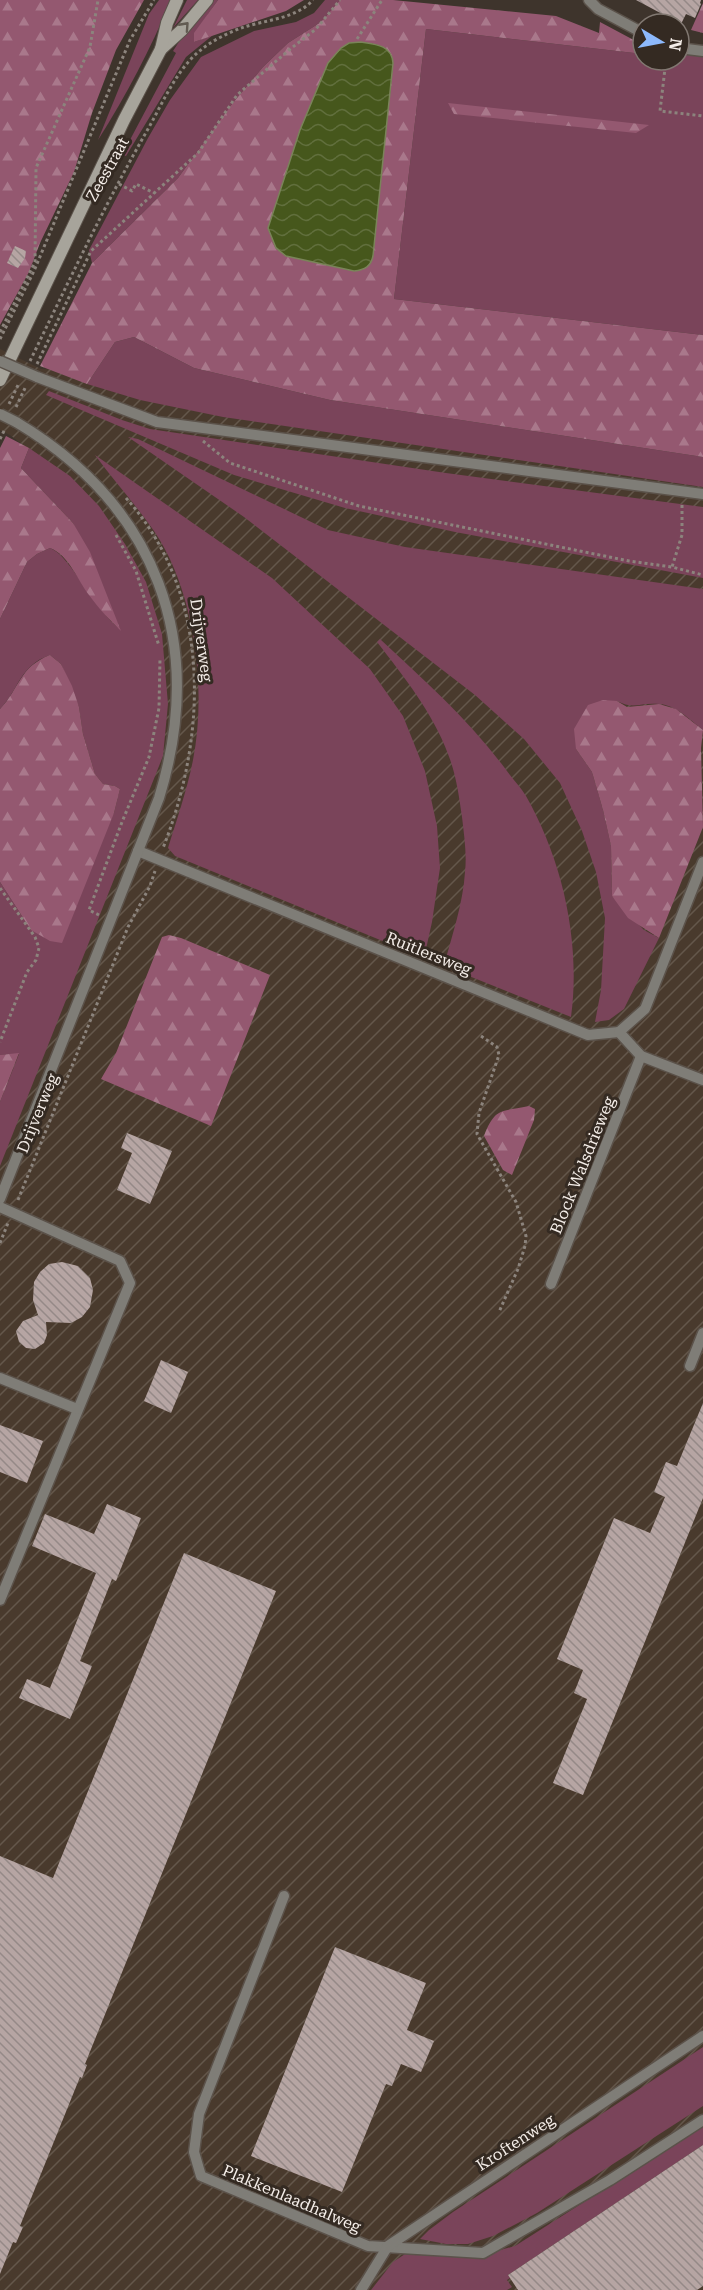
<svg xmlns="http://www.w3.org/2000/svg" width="703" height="2290" viewBox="0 0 703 2290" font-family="'Roboto Serif',serif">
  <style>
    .industrial { fill: url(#industrial-furrows) }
    .green { fill: #7a445a }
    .forest { fill: url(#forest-firs); fill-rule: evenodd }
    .water { fill: url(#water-waves); stroke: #7a8459; stroke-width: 1.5 }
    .building { fill: url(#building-back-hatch) }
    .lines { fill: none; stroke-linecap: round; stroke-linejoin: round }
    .lane-casing { stroke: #5b524a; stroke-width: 13 }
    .secondary-casing { stroke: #5b524a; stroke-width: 14 }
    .path { stroke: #8c847d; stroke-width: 3; stroke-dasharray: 3 3; stroke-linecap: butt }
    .lane { stroke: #7f7d77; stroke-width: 10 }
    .secondary { stroke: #a7a49b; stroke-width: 12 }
    .lane-bridge-casing { stroke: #5b524a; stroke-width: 13; stroke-linecap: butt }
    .lane-bridge { stroke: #7f7d77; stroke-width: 10 }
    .oneway { stroke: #625b52 }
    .labels { text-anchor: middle; stroke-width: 6; stroke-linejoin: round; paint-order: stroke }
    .street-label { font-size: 16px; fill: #f4ede8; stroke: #342a22 }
  </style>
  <defs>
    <pattern id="industrial-furrows" width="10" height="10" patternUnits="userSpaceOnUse" patternTransform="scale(1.5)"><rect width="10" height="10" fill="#493a2d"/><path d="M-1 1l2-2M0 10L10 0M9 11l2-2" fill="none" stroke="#64574b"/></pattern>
    <pattern id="forest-firs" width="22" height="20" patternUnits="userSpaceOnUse" patternTransform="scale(1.5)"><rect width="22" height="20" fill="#945870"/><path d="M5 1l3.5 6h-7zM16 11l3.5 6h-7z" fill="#a9788b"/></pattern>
    <pattern id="water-waves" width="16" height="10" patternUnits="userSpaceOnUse" patternTransform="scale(1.5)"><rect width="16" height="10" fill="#46571c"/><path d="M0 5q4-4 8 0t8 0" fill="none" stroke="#616f3d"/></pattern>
    <pattern id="building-back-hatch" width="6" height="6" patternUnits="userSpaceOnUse" patternTransform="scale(1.5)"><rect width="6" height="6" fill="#b6a5a3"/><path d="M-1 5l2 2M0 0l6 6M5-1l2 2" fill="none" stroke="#958987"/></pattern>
  </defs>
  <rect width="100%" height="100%" fill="#3e342c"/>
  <!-- industrial -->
  <path class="industrial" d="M0 349 41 369 63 370 703 474V2290H0V1123L61 474 10 435 0 430Z"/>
  <!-- green -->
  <g class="green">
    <path d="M159 0H171C151 48 126 96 98 140L149 14Z"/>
    <path d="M187 0H198L173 28Z"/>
    <path d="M211 0H218L208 14 194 42 213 35 186 57 126 156 122 155 176 53 173 51 186 31Z"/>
    <path d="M325 0H340L321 22 288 43 263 67 232 104 178 178 92 263 89 250 148 138 170 100 201 57 254 31 296 22 314 13Z"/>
    <path d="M426 29 643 54V60H679V44L703 46V335L394 299Z"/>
    <path d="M134 337 194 368 330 400 703 457V487L223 417 140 400 87 384 115 342Z"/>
    <path d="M49 391 122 420 150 429 446 473 703 507V578L455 532 345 508 234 475 46 395Z"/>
    <path d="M128 437 138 439 328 530 405 547 703 589V730C690 720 676 705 659 704 642 702 633 710 617 701L576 749 592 772 603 810 611 846 612 896 644 930 659 938 624 1009 609 1020 595 1022 601 990 605 918 596 872 582 831 560 783 524 739 475 695 244 517Z"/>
    <path d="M29 448 70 476 99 506 125 544 146 582 162 634 168 704 163 756 0 1166V1102L19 1054 0 1055V882L31 930 114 813 120 789 115 786 103 784 95 774 83 734 79 707 61 664 50 655C19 666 20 688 0 709V619L27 562 37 554 50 548C70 555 96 612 120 629L73 523 21 468Z"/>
    <path d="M95 455 272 578 370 669 403 716 425 771 437 826 440 868 432 922 424 958 175 856 168 848C177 819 187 790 193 760 207 689 195 591 154 531 136 505 114 481 95 455Z"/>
    <path d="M380 639C424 680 468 719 504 767 511 777 520 786 526 796 563 861 581 943 571 1017L444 966C452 935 463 904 465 872 467 854 464 835 462 817 459 796 456 774 448 754 433 713 404 677 377 642Z"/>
    <path d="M703 2047V2106L537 2213 493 2236 468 2244H446L420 2239 429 2230 453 2212Z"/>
    <path d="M703 2126V2145L508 2275 510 2278 507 2280 512 2287 507 2290H371L393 2262 405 2254 463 2257 482 2255 515 2246Z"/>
  </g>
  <!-- forest -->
  <g class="forest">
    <path d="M0 0H144L116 50 92 113 74 172 40 243 29 272 0 325Z"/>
    <path d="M218 0H304L286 11 194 42V33Z"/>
    <path d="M340 0H393L556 16 599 33 600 22 643 45V54L426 29 394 299 703 335V457L330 400 194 368 134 337 115 342 87 384 40 366 92 263 178 178 232 104 263 67 288 43 321 22ZM393 63 390 94 354 271 276 248 268 228Z"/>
    <path d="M703 3V33L691 30Z"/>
    <path d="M448 103 649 125 636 133 454 114Z"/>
    <path d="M6 436 29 448 21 468 73 523 90 552 121 631C110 620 99 609 89 595 78 581 69 555 50 548L37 554 27 562 0 619V448Z"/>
    <path d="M50 655 61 664 72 686 79 707 83 734 95 774 103 784 115 786 120 789 114 813 62 943 50 941 31 930 0 882V709C20 688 19 667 50 655Z"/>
    <path d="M603 700 617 701 627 707 659 704 676 709 703 730 701 748 703 827 659 938 628 918 612 896 611 846 603 810 592 772 576 749 574 729 588 705Z"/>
    <path d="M169 935 181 938 270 975 211 1126 101 1079 116 1053 162 937Z"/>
    <path d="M19 1053 0 1102V1055Z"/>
    <path d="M529 1106 535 1109 534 1120 512 1175 503 1170 484 1136C495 1107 501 1112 529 1106Z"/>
  </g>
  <!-- water -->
  <path class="water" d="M361 42C375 44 392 45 393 63L373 256C371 266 365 270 354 271L286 256 276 248 268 228 300 130 328 63 341 48 349 43Z"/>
  <!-- building -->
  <g class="building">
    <path d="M636 0H701L700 3 701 4 695 18 686 14 681 24Z"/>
    <path d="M15 246 26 251 25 258 18 268 7 263Z"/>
    <path d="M127 1133 172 1151 150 1204 117 1190 132 1153 121 1148Z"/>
    <path d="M62 1262 78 1266 90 1278 93 1290 90 1307 82 1317 71 1323 46 1322 47 1335 44 1343 35 1349 26 1348 19 1342 16 1331 23 1321 38 1315 33 1300 34 1282 40 1272 49 1264Z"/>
    <path d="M161 1360 188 1372 171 1413 144 1401Z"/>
    <path d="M703 1403V1498L583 1795 553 1783 587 1699 574 1693 583 1670 557 1659 614 1518 650 1533 665 1497 654 1492 666 1462 677 1466Z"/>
    <path d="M0 1425 43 1441 27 1483 0 1472Z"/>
    <path d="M107 1504 141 1518 116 1581 112 1579 80 1661 92 1666 70 1719 19 1698 27 1679 50 1688 96 1573 32 1546 45 1514 94 1534Z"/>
    <path d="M184 1553 276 1591 85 2064 87 2065 82 2078 80 2077 30 2201 20 2226 23 2227 16 2243 13 2242 0 2274V1856L53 1878Z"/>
    <path d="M335 1947 426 1983 407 2030 434 2041 421 2072 401 2064 392 2086 386 2084 342 2192 251 2156Z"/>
    <path d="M703 2145V2286L697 2290H518L508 2275Z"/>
  </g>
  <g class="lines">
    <defs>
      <g id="lane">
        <path d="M589 0 598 9 643 33"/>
        <path d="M679 48 703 51"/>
        <path d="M37 377 157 422 703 494"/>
        <path d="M138 851 588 1035 619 1032 641 1056 703 1080"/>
        <path d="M619 1032 645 1009 703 862"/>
        <path d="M0 1199 159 798C207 642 157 506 16 422"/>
        <path d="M0 1207 120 1261 130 1283 0 1600"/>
        <path d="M551 1284 641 1056"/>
        <path d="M690 1366 703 1333"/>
        <path d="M0 1378 77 1409"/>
        <path d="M284 1896 199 2114 194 2152 201 2176 368 2246 483 2253 610 2180 703 2120"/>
        <path d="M361 2290 388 2246 703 2036"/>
      </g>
      <g id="secondary">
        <path d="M161 49 182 30 207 0"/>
        <path d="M0 380 124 120 161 49 167 23 177 0"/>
      </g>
    </defs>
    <!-- lane casing -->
    <use href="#lane" class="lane-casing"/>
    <!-- secondary casing -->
    <use href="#secondary" class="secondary-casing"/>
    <!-- path -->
    <g class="path">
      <path d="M357 39 382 0"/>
      <path d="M666 60 660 111 703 116"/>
      <path d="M119 184 132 191 136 184 154 193"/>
      <path d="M0 332 35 262 36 168 90 47 98 0"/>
      <path d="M0 339 34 271 130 40 154 0"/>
      <path d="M30 361C68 283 105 204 148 129 161 106 173 78 191 59 205 44 223 35 241 28 264 20 296 19 313 0"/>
      <path d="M37 364 91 251 198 153 237 95 289 50 316 29 340 0"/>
      <path d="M9 404 19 383"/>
      <path d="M16 407 26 386"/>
      <path d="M0 439 5 429"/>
      <path d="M203 441 230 463 359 506 629 561 672 567"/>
      <path d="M126 498C212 594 208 734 163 848"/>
      <path d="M682 505V535L672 567 703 575"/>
      <path d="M116 535 136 571 159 646"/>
      <path d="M0 888 35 937 39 948 36 960 27 972 0 1042"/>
      <path d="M99 915 89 910 122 822 149 757 159 708 160 658"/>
      <path d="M481 1036 497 1047 499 1055 479 1113 477 1134 516 1202 526 1236 525 1246 518 1269 499 1312"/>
      <path d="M18 1200 128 927 150 886 155 871"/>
      <path d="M0 1243 8 1223"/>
    </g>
    <!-- lane -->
    <use href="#lane" class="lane"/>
    <!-- secondary -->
    <use href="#secondary" class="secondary"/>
    <defs>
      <g id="lane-bridge">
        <path d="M0 361 37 377"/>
        <path d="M0 414 16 422"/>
      </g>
    </defs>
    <!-- lane-bridge casing -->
    <use href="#lane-bridge" class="lane-bridge-casing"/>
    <!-- lane-bridge -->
    <use href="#lane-bridge" class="lane-bridge"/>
  </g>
  <!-- one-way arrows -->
  <defs><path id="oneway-chevron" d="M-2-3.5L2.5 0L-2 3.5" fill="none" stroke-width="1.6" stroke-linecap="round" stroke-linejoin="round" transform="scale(1.5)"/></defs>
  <use class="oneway" href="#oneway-chevron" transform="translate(185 26) rotate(-48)"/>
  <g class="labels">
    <!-- street labels -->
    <g class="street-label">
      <text transform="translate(107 169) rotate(-61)" y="6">Zeestraat</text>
      <text transform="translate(202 640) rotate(82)" y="6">Drijverweg</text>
      <text transform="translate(429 953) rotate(22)" y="6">Ruitlersweg</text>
      <text transform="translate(37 1113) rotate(-68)" y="6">Drijverweg</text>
      <text transform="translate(582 1165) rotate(-68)" y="6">Block Walsdrieweg</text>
      <text transform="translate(515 2142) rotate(-33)" y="6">Kroftenweg</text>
      <text transform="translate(292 2198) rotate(23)" y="6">Plakkenlaadhalweg</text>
    </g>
  </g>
  <!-- north arrow -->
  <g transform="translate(661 42) rotate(100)"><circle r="28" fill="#342a22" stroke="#817871" stroke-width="1.5"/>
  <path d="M0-4.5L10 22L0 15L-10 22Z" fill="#8db9fc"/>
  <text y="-9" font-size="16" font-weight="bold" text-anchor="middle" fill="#f4ede8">N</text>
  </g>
</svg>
